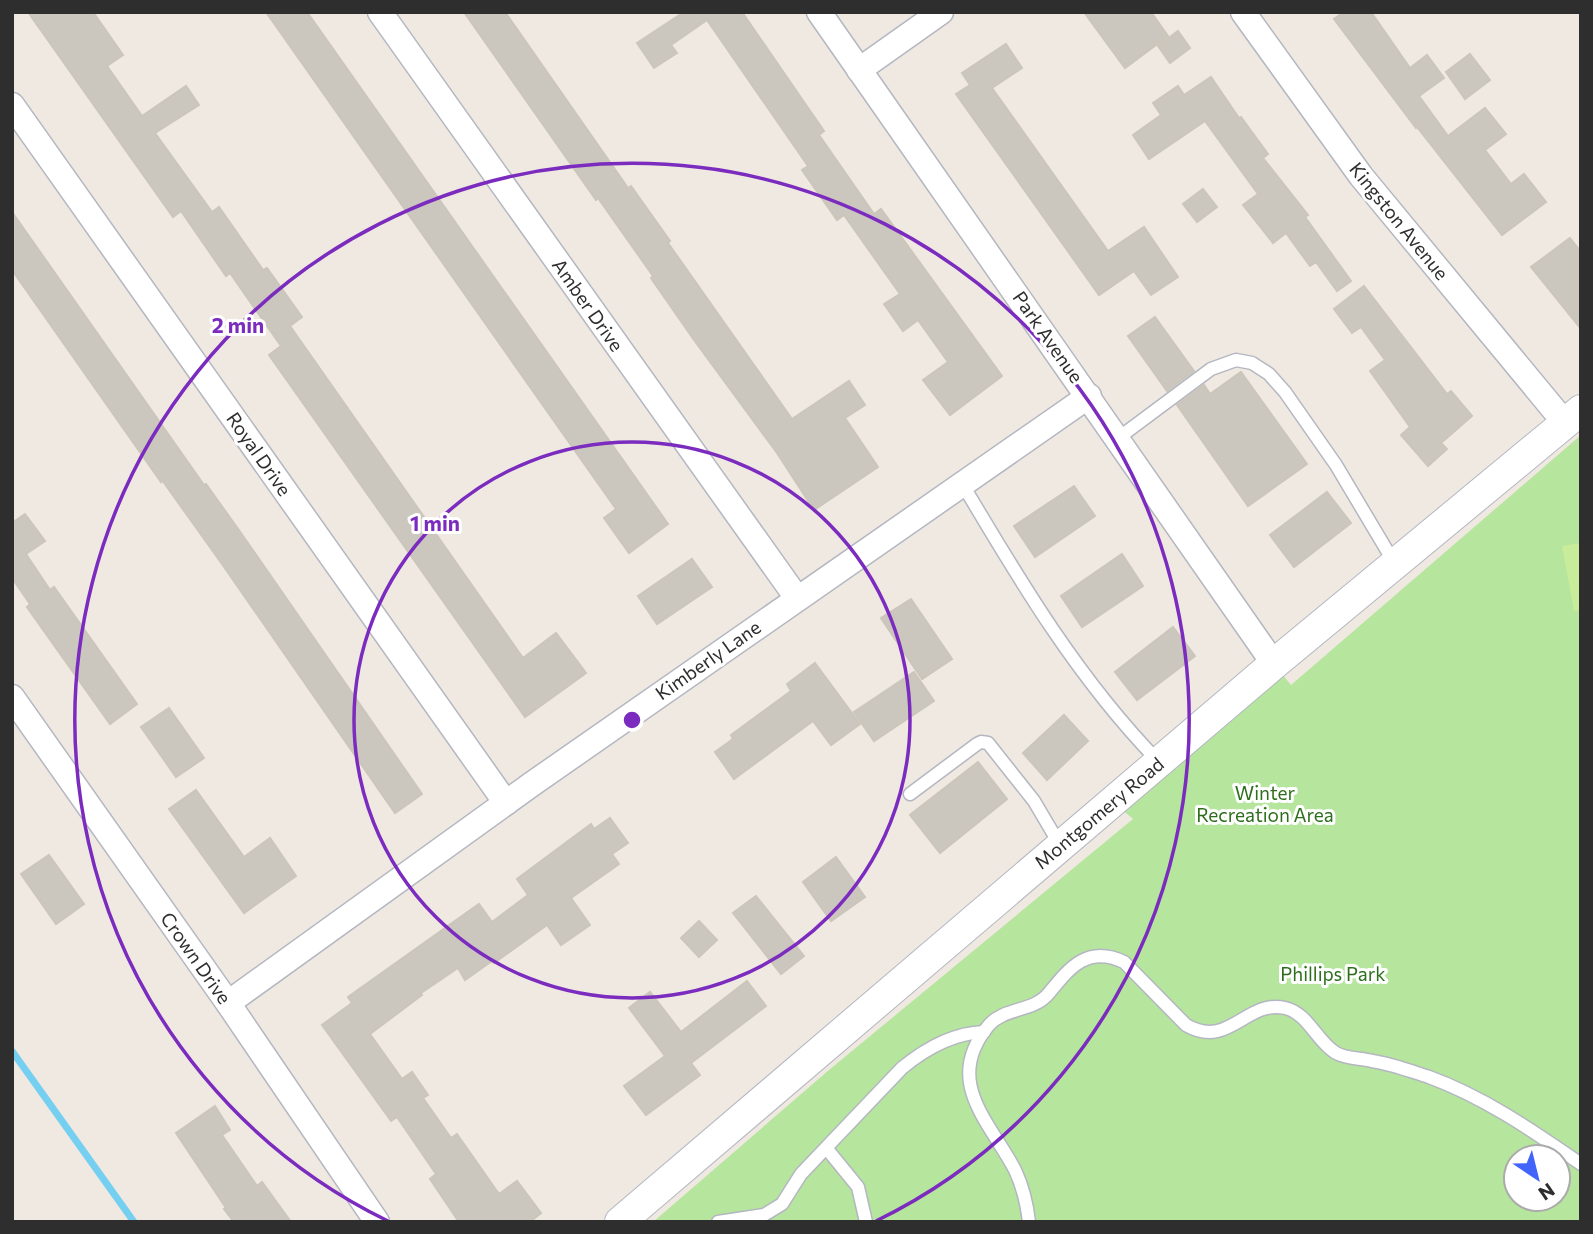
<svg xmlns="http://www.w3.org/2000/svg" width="1593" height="1234" viewBox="0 0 1593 1234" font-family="Commissioner,sans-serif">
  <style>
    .green { fill: #b6e59e; fill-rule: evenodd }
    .pitch { fill: #c9ec9a }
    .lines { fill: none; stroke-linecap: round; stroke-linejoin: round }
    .stream { stroke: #75cff0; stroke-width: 7 }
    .building { fill: #cbc7bf; stroke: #cbc5ba; stroke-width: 2 }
    .service-casing { stroke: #b4b7c1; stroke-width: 15 }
    .minor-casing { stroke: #b4b7c1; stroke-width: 27 }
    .tertiary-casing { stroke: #b4b7c1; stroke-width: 32 }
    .service { stroke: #fff; stroke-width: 12 }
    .minor { stroke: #fff; stroke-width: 24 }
    .tertiary { stroke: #fff; stroke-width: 30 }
    .ring { fill: none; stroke: #7b2cbf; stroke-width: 3.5 }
    .labels { text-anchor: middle; stroke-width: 6; stroke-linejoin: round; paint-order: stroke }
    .street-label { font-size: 19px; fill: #2e2e2e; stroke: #fff }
    .park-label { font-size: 19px; fill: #2c6e1b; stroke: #fff }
    .centre { fill: #7b2cbf; stroke: #fff; stroke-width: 3.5 }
    .ring-label { font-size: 21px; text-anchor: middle; font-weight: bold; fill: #7b2cbf; stroke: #fff; stroke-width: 6; stroke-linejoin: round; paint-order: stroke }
  </style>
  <rect width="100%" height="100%" fill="#efe9e1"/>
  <!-- green -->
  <path class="green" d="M1581 435V1222H653L829 1070 1133 819 1120 808 1274 664 1291 685ZM1516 1157H1558V1199H1516Z"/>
  <!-- pitch -->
  <path class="pitch" d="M1581 543V610L1574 611 1562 546Z"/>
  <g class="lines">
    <!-- stream -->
    <path class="stream" d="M12 1051 134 1222"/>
  </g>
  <!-- building -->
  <g class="building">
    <path d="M28 12H93L123 55 107 66 142 116 186 86 199 105 155 133 212 212 219 207 263 270 267 268 302 317 290 326 523 658 556 633 586 673 525 717 269 355 281 346 230 273 226 276 181 211 173 217Z"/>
    <path d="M266 12H307L668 524 629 553 604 518 616 509Z"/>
    <path d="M464 12H505L628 188 631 186 670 241 668 243 792 419 849 381 865 405 845 418 878 467 814 510 777 453 694 340 651 278 653 276 598 198 596 200Z"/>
    <path d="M684 12H742L824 131 819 135 874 214 881 209 1002 376 950 415 923 380 948 362 918 320 903 331 884 304 900 294 844 215 837 220 802 170 808 166 707 20 671 45 677 53 654 68 637 43Z"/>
    <path d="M1084 12H1151L1168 36 1125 68Z"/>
    <path d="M1344 12H1371L1410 68 1427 55 1444 78 1419 96 1448 136 1485 108 1506 134 1485 150 1511 184 1524 174 1546 202 1502 235 1417 127 1416 128 1334 19Z"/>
    <path d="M1178 31 1190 48 1170 63 1158 46Z"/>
    <path d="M1006 44 1022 68 992 88 1108 251 1144 227 1178 277 1151 295 1134 271 1099 295 956 94 970 85 962 73Z"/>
    <path d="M1470 54 1490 80 1465 99 1446 72Z"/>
    <path d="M1211 77 1239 118 1241 117 1268 154 1263 158 1308 215 1305 217 1351 281 1337 291 1316 262 1310 266 1286 233 1273 243 1243 205 1258 194 1205 121 1149 159 1133 135 1161 115 1153 103 1178 86 1184 95Z"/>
    <path d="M1203 189 1217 207 1197 222 1183 204Z"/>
    <path d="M12 212 204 485 206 484 241 533 422 794 395 813 222 564 162 480 161 482 12 270Z"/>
    <path d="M1570 238 1581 252V329L1531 267Z"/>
    <path d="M1364 286 1447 394 1451 391 1472 416 1441 443 1447 449 1428 466 1401 435 1410 427 1370 371 1385 360 1361 327 1352 333 1334 309Z"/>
    <path d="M1155 317 1194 371 1167 391 1128 336Z"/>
    <path d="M1241 372 1307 464 1248 506 1177 405 1204 385 1210 394Z"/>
    <path d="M1074 486 1095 516 1035 557 1014 526Z"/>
    <path d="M1327 492 1351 523 1294 567 1270 535Z"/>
    <path d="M25 514 45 541 26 554 50 590 54 587 137 704 110 724 27 607 30 604 12 578V523Z"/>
    <path d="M1122 554 1143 586 1082 627 1061 596Z"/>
    <path d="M692 559 712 587 657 624 638 596Z"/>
    <path d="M911 599 952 659 922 679 881 618Z"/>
    <path d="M1173 627 1195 656 1137 700 1115 672Z"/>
    <path d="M815 663 860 724 831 745 813 721 734 779 715 752 733 739 731 735 791 691 787 684Z"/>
    <path d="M914 672 934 701 874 741 854 712Z"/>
    <path d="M169 708 204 758 176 777 141 727Z"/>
    <path d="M1064 715 1088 741 1047 780 1023 753Z"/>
    <path d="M978 762 1007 799 940 853 910 815Z"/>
    <path d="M196 790 244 857 270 838 296 876 244 913 169 809Z"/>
    <path d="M610 818 628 843 612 854 619 864 571 898 590 925 561 945 547 925 494 963 492 961 465 980 458 968 421 993 422 995 370 1034 402 1079 412 1072 428 1095 423 1098 451 1138 457 1134 499 1194 517 1181 541 1213 530 1222H459L430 1179 436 1174 397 1117 391 1121 322 1025 352 1003 348 997 479 904 492 922 528 895 517 879 591 824 594 829Z"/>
    <path d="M49 855 84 904 56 924 21 874Z"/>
    <path d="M836 857 865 897 831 921 803 882Z"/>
    <path d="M756 896 804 956 781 974 733 913Z"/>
    <path d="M699 921 717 940 699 957 681 938Z"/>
    <path d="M747 981 766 1006 691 1063 700 1075 646 1115 624 1086 665 1056 629 1008 650 992 681 1032Z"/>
    <path d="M215 1106 230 1130 222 1135 257 1186 262 1182 291 1222H234L224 1209 226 1208 176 1133Z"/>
  </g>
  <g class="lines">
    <defs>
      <g id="service">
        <path d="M1117 439 1211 369 1236 360 1252 363 1269 374 1285 392 1336 465 1395 564"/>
        <path d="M963 485C1021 583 1079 680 1159 762"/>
        <path d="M910 794 977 744 981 742 988 743 1034 801 1060 845"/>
        <path d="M827 1149 858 1187 866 1222"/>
        <path d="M718 1222 764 1215 782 1204 801 1174 902 1068C925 1049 954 1033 984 1032"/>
        <path d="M1029 1222C1027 1204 1023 1187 1015 1170 990 1122 942 1081 989 1025 1005 1007 1034 1012 1049 993 1070 967 1088 945 1124 962L1186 1025C1229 1050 1246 999 1285 1008 1308 1013 1317 1042 1336 1053 1347 1059 1361 1058 1372 1061 1392 1064 1410 1071 1429 1077 1484 1097 1533 1131 1581 1164"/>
      </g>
      <g id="minor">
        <path d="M380 12 797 598"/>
        <path d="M819 12 1274 664"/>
        <path d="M1243 12 1361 176 1565 423"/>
        <path d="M859 70 941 12"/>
        <path d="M12 105 506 803"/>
        <path d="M12 697 228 1003 377 1222"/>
        <path d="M228 1003 532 784 1089 396"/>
      </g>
      <path id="tertiary" d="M620 1222 1274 664 1581 410"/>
    </defs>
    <!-- service casing -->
    <use href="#service" class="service-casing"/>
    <!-- minor casing -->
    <use href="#minor" class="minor-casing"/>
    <!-- tertiary casing -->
    <use href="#tertiary" class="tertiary-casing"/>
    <!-- service -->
    <use href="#service" class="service"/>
    <!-- minor -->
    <use href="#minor" class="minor"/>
    <!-- tertiary -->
    <use href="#tertiary" class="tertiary"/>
  </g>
  <!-- distance rings -->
  <g class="ring">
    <circle cx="632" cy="720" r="278"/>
    <path d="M388 1221A557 557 0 1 1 876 1221"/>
  </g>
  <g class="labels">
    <!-- street labels -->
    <g class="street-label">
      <text transform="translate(1399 221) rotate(51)" y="7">Kingston Avenue</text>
      <text transform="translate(588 305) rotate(55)" y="7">Amber Drive</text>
      <text transform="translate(1048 337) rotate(55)" y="7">Park Avenue</text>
      <text transform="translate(259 454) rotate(55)" y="7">Royal Drive</text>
      <text transform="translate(708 660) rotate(-35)" y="7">Kimberly Lane</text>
      <text transform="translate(1099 813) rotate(-40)" y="7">Montgomery Road</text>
      <text transform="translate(196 958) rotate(55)" y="7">Crown Drive</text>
    </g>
    <!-- park labels -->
    <g class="park-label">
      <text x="1265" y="800">Winter<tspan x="1265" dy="22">Recreation Area</tspan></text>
      <text x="1333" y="981">Phillips Park</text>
    </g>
  </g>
  <circle cx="632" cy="720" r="10" class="centre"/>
  <g class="ring-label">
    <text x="238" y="333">2 min</text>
    <text x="435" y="531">1 min</text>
  </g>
  <!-- border -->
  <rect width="1593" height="1234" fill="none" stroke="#2e2e2e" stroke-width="28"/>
  <!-- north arrow -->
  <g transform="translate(1537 1178) rotate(145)"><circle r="33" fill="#ffffff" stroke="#ababab" stroke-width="2"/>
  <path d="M0-5L12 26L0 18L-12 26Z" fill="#4264fb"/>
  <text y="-10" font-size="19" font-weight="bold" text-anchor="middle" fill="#2e2e2e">N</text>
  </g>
</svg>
